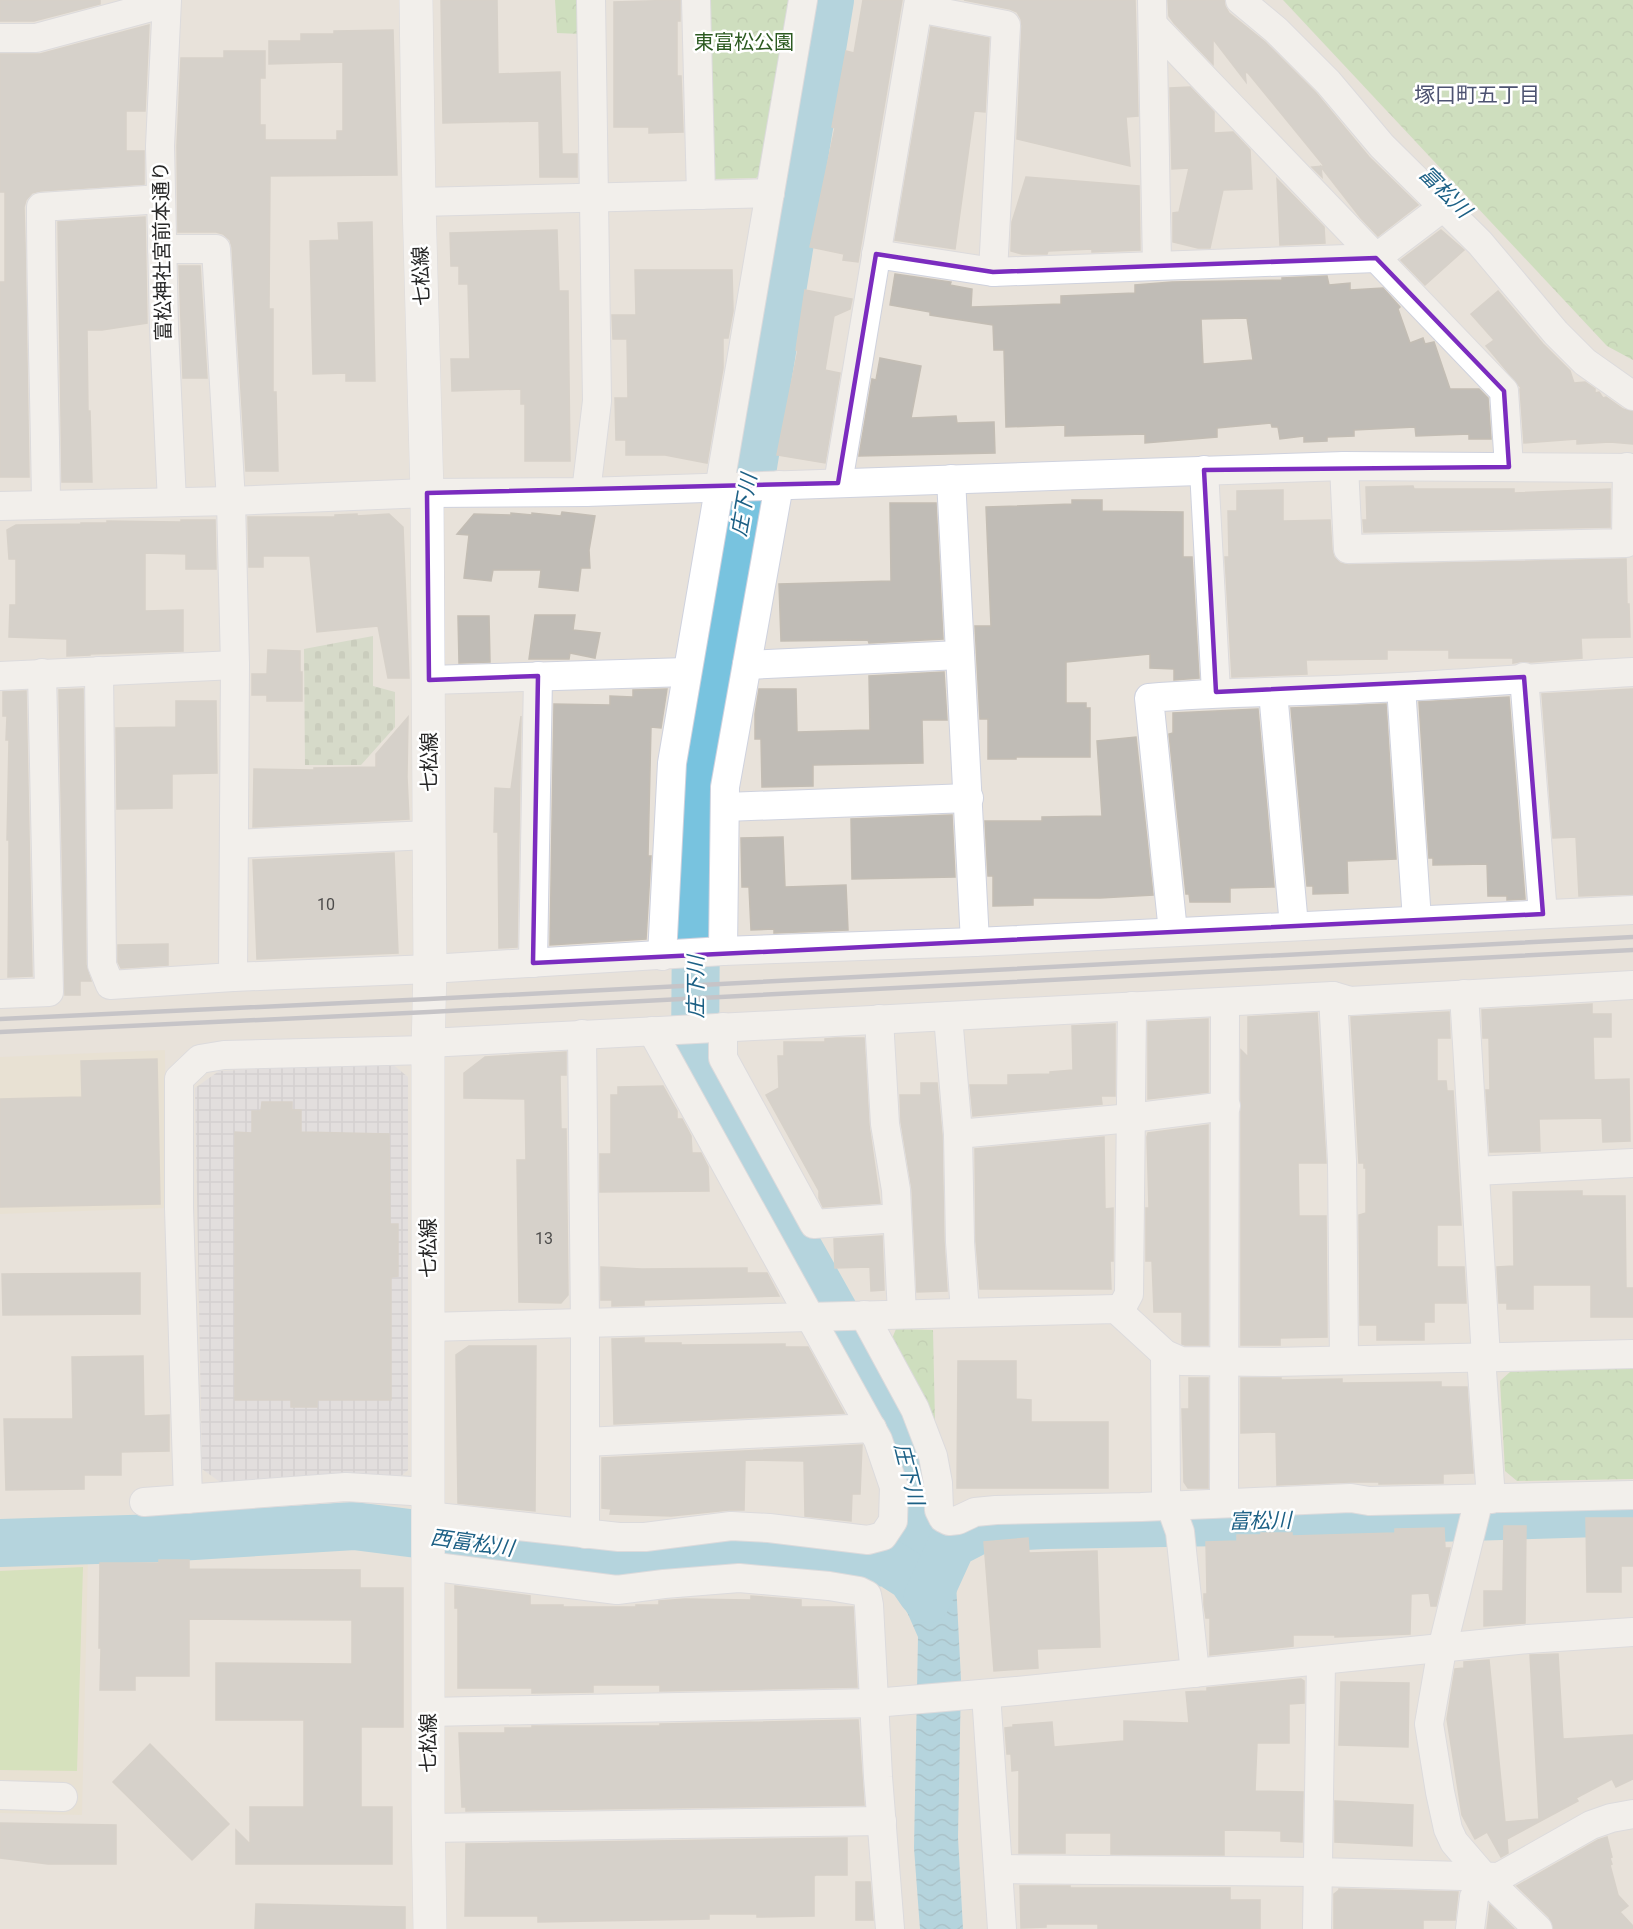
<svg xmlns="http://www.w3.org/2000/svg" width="1633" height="1929" viewBox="0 0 1633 1929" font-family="Roboto,'Noto Sans JP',sans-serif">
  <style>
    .industrial { fill: url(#industrial-grid) }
    .education { fill: #e8dfcb }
    .forest { fill: url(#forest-crowns) }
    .cemetery { fill: url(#cemetery-stones) }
    .pitch { fill: #c1df99 }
    .water { fill: url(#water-waves) }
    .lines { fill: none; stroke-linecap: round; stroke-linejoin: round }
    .river { stroke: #78c3df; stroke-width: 48 }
    .building { fill: #c0bcb6; stroke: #c3bdb4; stroke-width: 1.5; fill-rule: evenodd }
    .street-casing { stroke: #cfd2de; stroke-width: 30 }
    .secondary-casing { stroke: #cfd2de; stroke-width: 34 }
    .street { stroke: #fff; stroke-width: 28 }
    .secondary { stroke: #fff; stroke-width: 33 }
    .rail { stroke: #9ea0af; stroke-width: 4.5 }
    .marked { fill: none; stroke: #7b2cbf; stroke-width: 4.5; stroke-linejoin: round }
    .labels { text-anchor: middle; stroke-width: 5; stroke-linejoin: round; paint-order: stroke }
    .number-label { font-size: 16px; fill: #4d4c4b }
    .park-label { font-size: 20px; fill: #2c5a21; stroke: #fff }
    .street-label { font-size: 20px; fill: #272727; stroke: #fff }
    .neighbourhood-label { font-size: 21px; fill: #4d5371; stroke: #fff }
    .water-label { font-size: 21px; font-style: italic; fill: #1c6085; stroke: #fff }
  </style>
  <defs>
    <pattern id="industrial-grid" width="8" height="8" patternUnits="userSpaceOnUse" patternTransform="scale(1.5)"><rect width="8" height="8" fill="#dcdae1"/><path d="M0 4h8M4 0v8" fill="none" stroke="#bdbbc1"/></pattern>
    <pattern id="forest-crowns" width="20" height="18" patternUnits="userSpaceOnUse" patternTransform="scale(1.5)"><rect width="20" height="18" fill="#b0d99c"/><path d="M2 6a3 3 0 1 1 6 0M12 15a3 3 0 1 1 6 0" fill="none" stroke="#97ba86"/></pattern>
    <pattern id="cemetery-stones" width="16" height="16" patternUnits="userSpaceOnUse" patternTransform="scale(1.5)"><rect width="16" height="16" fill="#c1d0b3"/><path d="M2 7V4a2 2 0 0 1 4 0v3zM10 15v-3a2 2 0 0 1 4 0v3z" fill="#a6b39a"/></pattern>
    <pattern id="water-waves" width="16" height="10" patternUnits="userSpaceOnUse" patternTransform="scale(1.5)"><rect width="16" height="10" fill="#78c3df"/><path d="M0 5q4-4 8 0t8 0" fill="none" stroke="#629eb5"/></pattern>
  </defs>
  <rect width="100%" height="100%" fill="#e8e2da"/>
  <!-- industrial -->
  <path class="industrial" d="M391 1063 408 1077V1470L400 1477 220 1482 202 1469 195 1088 219 1071Z"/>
  <!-- education -->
  <g class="education">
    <path d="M165 1050 166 1208 0 1214V1057Z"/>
    <path d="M88 1557 82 1815 0 1813V1562Z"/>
  </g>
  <!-- forest -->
  <g class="forest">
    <path d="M555 0H579L581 34 557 33Z"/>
    <path d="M703 0H791L764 172 756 178 715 179 709 173Z"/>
    <path d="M1283 0H1633V360L1607 346Z"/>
    <path d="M896 1329 933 1330 935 1422 891 1341Z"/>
    <path d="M1633 1368V1479L1517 1481 1505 1471 1500 1381 1510 1372Z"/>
  </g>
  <!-- cemetery -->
  <path class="cemetery" d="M373 636V686L395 692V727L361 765H305L304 649Z"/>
  <!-- pitch -->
  <path class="pitch" d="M83 1567 77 1771 0 1770V1571Z"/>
  <!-- water -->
  <path class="water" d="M933 1529 952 1540 965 1550 960 1559 956 1582 961 1680 958 1837 963 1929H920L914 1848 918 1637 900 1596 869 1578V1551L895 1553 908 1531Z"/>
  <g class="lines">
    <!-- river -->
    <g class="river">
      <path d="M830 0 745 515 697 781 695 1056 744 1151 863 1364 908 1449 919 1497 920 1551 926 1595"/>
      <path d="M0 1543 161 1538 354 1526 488 1543 618 1563 716 1550 889 1563 911 1577 922 1593"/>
      <path d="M927 1599 952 1544 983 1528 1045 1525 1403 1519 1633 1512"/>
    </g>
  </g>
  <!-- building -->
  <g class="building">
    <path d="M0 0H100V4L34 21H0Z"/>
    <path d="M441 0H497L498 74 560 72 562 154H577V177H540L539 121 443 123Z"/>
    <path d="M680 0V21H677V76H681L683 132 649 133V127H614V2Z"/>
    <path d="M863 0H902L858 262 843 260 844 254 810 247 835 128 832 127 846 51 854 53Z"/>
    <path d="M964 0H1135L1138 116 1126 117 1130 166 1017 139 1022 26 1021 19 1017 12 1010 9Z"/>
    <path d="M1168 0H1224L1225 6 1229 13 1265 42 1316 93 1369 157 1418 205 1378 236 1360 217 1321 167 1322 177 1312 167 1324 166 1248 73 1245 72 1246 82 1213 39V64L1174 23 1169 16Z"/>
    <path d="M149 25 145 111H126V151H144V184L40 191 32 193 26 200 24 207 25 244 29 477H0V282H5V192H0V54H40Z"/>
    <path d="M931 27 989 38 985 112 974 111 955 249 895 240Z"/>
    <path d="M393 30 397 175 270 176 269 309H273V392H276L278 471H246L232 247 230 240 223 234 216 232H178L177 146 181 58H224V51H265V78H260V125H265V140H337V131H343V62L269 64V41H301V34H334V31Z"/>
    <path d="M1190 87 1214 112V133L1233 132 1250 150 1252 189 1223 190 1210 248H1198L1173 242V213L1179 212 1189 168 1172 169 1170 88Z"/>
    <path d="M1026 177 1139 186 1140 250 1092 252V249L1048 251 1047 254H1022L1011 251 1012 222Z"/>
    <path d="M1277 179 1324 227 1325 243 1280 245Z"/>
    <path d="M145 217 147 323 102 330H87L88 411H90L92 482H62L58 222Z"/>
    <path d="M372 222 375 381H346V373L313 374 310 241 339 240 338 223Z"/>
    <path d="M557 230 559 291H568L570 461H525V404H521V389L452 391 451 359H470L468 284H459V266H451L450 233Z"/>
    <path d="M1441 230 1464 250 1425 285 1401 260Z"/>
    <path d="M179 266H200L207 378H183Z"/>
    <path d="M635 270H732L733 311 728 338H723V368L707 463 665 455H626V440H616L615 398H628L627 339H613L612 315H636Z"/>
    <path d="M895 274 951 282 950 285 972 289 971 307 1061 304V296L1135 293V285L1172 282 1282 280V278L1327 276 1329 285 1350 283V290L1383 288 1400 307 1398 309 1410 343 1423 338 1425 344 1434 342 1450 389H1479L1488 398 1491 439H1469V434L1416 436 1415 427 1354 430V436L1327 437V441L1304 442V436L1280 439 1278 427H1272L1271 423 1217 428V437L1145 443V434L1065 436V425L1006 427 1004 350H994L993 325 930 315V312L890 305ZM1247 318 1253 360 1203 364 1201 319Z"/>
    <path d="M805 290 852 299 850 309 834 316 825 370 840 373 825 463 777 455 798 350H796Z"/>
    <path d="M1498 291 1543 344 1570 371 1574 383 1585 382 1595 389V393L1599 392 1603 398 1606 397 1623 409 1633 412V444L1610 442 1577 444V439L1524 443 1520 389H1522L1486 346 1494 340 1471 314Z"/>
    <path d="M880 358 921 366 911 418 956 416 957 423 994 422 995 453 859 456 872 379 876 380Z"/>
    <path d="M1413 486 1414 489H1514V493L1610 489V527L1364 532 1363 520H1367L1366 487Z"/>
    <path d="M1283 490V521L1330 520 1332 550 1334 557 1340 563 1348 565 1626 559 1627 604H1629L1630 637 1581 638 1582 658 1531 662 1523 661 1513 663V658H1449V650H1387V659L1306 660 1307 674 1232 677 1225 557H1229L1228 511H1237V491Z"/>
    <path d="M1072 500H1102V511L1183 512V557H1192L1199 678 1174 680V669L1150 668V654L1066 662V703H1086V708H1090V757H1016V759H988V719H980L975 626H991L986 507 1072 504Z"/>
    <path d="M890 503H936L943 639 869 643 868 640 781 641 779 584 891 581Z"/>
    <path d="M562 512 595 516 589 550 590 568H581L578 591 539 587 541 570H493L491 581 464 578 469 535 457 534 474 514 511 515V513L532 515V513L561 516Z"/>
    <path d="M357 514V516L389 514 403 527 409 678H388L378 626 317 632 310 556H263V567H249L248 517H335V515Z"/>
    <path d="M181 520H215L216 569H186V554L145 553V611L183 610V651L90 654V655L67 656V639L9 637 10 605H16V559H9L7 530 16 525 81 524V523H107V521L181 522Z"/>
    <path d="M535 615H575L573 630 600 633 595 658 570 653 569 659H529Z"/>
    <path d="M458 616H489L490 662 459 663Z"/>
    <path d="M268 650 300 651V672H302V701H267V695H252V674H267Z"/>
    <path d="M944 672 947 720H922L923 763 813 765V786L762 787 761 739H755V714L759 689H796L797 732 870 730 869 676Z"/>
    <path d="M83 689 86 965 91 981H80V995H65L59 690Z"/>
    <path d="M667 689 661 728 651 727 648 856H651L646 939 550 945 554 704 610 705V696L633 697V690Z"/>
    <path d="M1633 689V894L1579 896 1576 837 1553 838 1542 694Z"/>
    <path d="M26 691 32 976 8 977 9 862V840H7L9 740H6L7 716H3V692Z"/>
    <path d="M1509 697 1525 899 1507 900V896H1488L1487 864 1433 865V858H1429L1419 702Z"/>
    <path d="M176 701H216L217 773 172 774V808L117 809 116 728 176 727Z"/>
    <path d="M1386 704 1396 859 1347 861 1348 893 1313 894V886H1307L1291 708Z"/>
    <path d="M1258 709 1274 887 1230 888V902H1190L1189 894H1186L1169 734 1173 733V713Z"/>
    <path d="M521 716 517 947 499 948 498 832H494L495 788 511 789Z"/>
    <path d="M408 717 407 777 409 819 253 827 254 769 314 770V768L376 767V754Z"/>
    <path d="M1136 737 1153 895 1100 898H1033V905L993 906V876H988L985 821H1042V817L1102 816 1097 741Z"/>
    <path d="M952 815 955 877 852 879 851 819Z"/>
    <path d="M783 837 785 887 846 885 848 930 774 933V929L751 930 749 887H742L741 838Z"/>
    <path d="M394 853 398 953 257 959 253 860Z"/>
    <path d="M168 944V965L121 968 118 962V945Z"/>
    <path d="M1592 1004V1014H1611V1037H1593L1594 1080 1629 1079 1630 1141 1603 1142 1602 1118 1539 1119 1540 1151 1490 1152 1486 1090H1490L1489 1038H1483L1482 1010Z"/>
    <path d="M1449 1012 1450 1038H1437V1081H1446L1447 1091H1453L1461 1225H1437V1267H1464L1466 1303H1434V1322H1424V1340H1377V1325H1360L1359 1215 1366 1213V1168H1364V1163H1359L1351 1017Z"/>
    <path d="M1317 1013 1326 1163H1298L1299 1216H1326L1327 1337 1280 1338V1345H1241V1050L1248 1057V1017Z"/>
    <path d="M1208 1019V1092L1148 1099V1022Z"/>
    <path d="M1115 1024V1096H1101L1102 1104 973 1116 970 1085H1008V1075L1050 1074V1072L1073 1070 1072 1026Z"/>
    <path d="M837 1038H864L869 1125 880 1203 823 1207 819 1198V1191L766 1095 779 1088 778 1056H784V1042H825V1039Z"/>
    <path d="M566 1052V1075H560L561 1129H566L568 1295 561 1303 519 1302 517 1160H526L525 1099 464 1098V1073L485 1057Z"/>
    <path d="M157 1059 160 1204 0 1207V1099L82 1097 81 1061Z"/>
    <path d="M921 1083H937L942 1135 944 1242 947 1291 917 1292 912 1189 901 1122 900 1095H921Z"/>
    <path d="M663 1086 677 1111V1119H682L691 1136 692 1153H701L708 1167 709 1191 600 1192V1154H611V1095H618V1087Z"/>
    <path d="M262 1102H292V1110H301V1132L389 1134 390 1224H398V1276L391 1277V1400H317V1407H291V1400H235V1132L252 1133V1111H261Z"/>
    <path d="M1208 1125V1345H1185L1182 1344V1312H1154L1152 1261H1146V1208H1149L1147 1137 1148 1133Z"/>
    <path d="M1104 1137 1105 1209 1113 1208V1261H1110L1111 1289H980L976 1241 975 1149Z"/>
    <path d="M1582 1191V1196H1625L1626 1288H1633V1317H1591V1285H1533V1309H1507V1303H1499L1497 1267 1514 1266 1513 1192Z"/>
    <path d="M882 1236 884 1290 871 1291 870 1267 835 1268 834 1239Z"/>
    <path d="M601 1267 642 1269 747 1268V1273H767L779 1296 644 1300V1305L612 1306V1300H601Z"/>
    <path d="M140 1273V1314L3 1315 2 1274Z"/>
    <path d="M644 1338V1343H681V1345L785 1344V1347H808L844 1413 614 1424 612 1339Z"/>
    <path d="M469 1346H536L535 1511 458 1503 456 1355Z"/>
    <path d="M143 1356 144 1416 169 1415V1451L121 1452V1475H84V1489L6 1490 4 1419H73L72 1357Z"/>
    <path d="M958 1361H1016V1399L1031 1400V1422H1108V1488H957Z"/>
    <path d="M1189 1378H1208V1488H1188L1184 1482 1182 1409H1189Z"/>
    <path d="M1241 1378H1281V1380L1342 1379V1383L1441 1382V1387H1467L1473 1473 1443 1474V1483L1379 1484V1482H1350L1277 1485 1276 1432 1241 1433Z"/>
    <path d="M862 1445 860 1494H852L851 1521 805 1516 804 1461 745 1460 744 1510H729L671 1516 610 1514 611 1509 602 1508V1458Z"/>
    <path d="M1586 1518H1633V1566H1621V1592H1587Z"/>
    <path d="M1504 1526H1526L1525 1623 1484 1626V1591H1503Z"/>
    <path d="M1444 1528 1445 1548H1450L1436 1606H1431L1429 1593 1411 1594 1410 1634 1335 1637V1635H1293V1646L1210 1655V1618H1206L1204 1605V1594H1207L1206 1542 1237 1541V1535H1261V1533H1292V1536L1395 1533V1529Z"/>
    <path d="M1028 1538 1029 1553 1097 1551 1100 1647 1037 1649 1038 1668 994 1671 984 1542Z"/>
    <path d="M159 1560H189V1569L360 1570V1588H403V1727H361V1807H392V1864H236V1830L250 1844V1807H304V1720H216V1663L352 1664V1620L189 1619V1676H135V1690H100L101 1648H99L100 1563H159Z"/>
    <path d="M455 1586 530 1596V1605H563V1607H636V1605H659V1601L685 1599 751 1600V1596L801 1600V1607H853L857 1687 660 1691V1685H593V1692L532 1693V1688H458V1608H455Z"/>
    <path d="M1558 1654 1563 1739 1633 1735V1779L1616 1787 1612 1779 1576 1798 1578 1801 1507 1839 1508 1853 1501 1857 1487 1832 1475 1839 1462 1815 1447 1719 1455 1669 1464 1668V1662L1489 1660 1505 1822 1539 1819 1530 1655Z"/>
    <path d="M1301 1679 1304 1681V1703L1289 1704V1743H1257L1255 1791 1303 1792 1302 1842 1281 1841V1831L1224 1830V1855L1111 1854V1833H1065V1853H1019V1770L1012 1771 1011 1754H1007L1005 1728 1013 1727V1725L1052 1722 1054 1747 1124 1741V1721L1189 1723 1186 1692 1207 1691V1688Z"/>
    <path d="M1341 1682 1409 1683 1408 1747 1339 1745Z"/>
    <path d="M858 1720 864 1805 466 1811V1807H462L459 1733H505V1728H532V1726H660V1724Z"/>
    <path d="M150 1744 229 1824 192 1860 113 1782Z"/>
    <path d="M1335 1801 1413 1805 1412 1846 1335 1842Z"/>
    <path d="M0 1823 116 1825V1864H48L0 1858Z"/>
    <path d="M1607 1837 1612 1857 1610 1858 1612 1864 1610 1865 1618 1895 1628 1906 1620 1912 1633 1926V1929H1554L1549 1917 1517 1886 1598 1840Z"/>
    <path d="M847 1838V1875H816L814 1876V1916L757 1917V1914H709V1919L538 1922V1916H465L466 1844Z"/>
    <path d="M856 1882H870L873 1920H856Z"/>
    <path d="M1020 1886H1070V1888H1230V1900H1260V1929H1098V1924H1046V1927L1021 1928Z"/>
    <path d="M1339 1890V1889L1458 1892 1455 1920H1423V1929H1334V1894Z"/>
    <path d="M256 1904 405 1907V1929H255Z"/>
    <path d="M1490 1905 1514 1929H1487Z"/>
  </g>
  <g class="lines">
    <defs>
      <g id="street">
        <path d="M167 0 160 146 164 329 172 502"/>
        <path d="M696 0 701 195"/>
        <path d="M1152 0 1157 265"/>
        <path d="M1240 0 1276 30 1328 82 1382 146 1480 243 1556 333 1585 362 1633 396"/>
        <path d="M918 8 1006 25 993 272"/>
        <path d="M1153 25 1504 391 1509 467"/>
        <path d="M0 38H36L166 3"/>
        <path d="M419 202 770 193"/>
        <path d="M162 249H216L231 501 235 665 233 977"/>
        <path d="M876 254 993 272 1376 258 1443 207"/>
        <path d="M1344 466 1348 549 1626 543 1627 467"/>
        <path d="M1204 470 1216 692"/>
        <path d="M951 479 975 942"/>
        <path d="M838 483 919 0"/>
        <path d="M586 492 597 401 591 0"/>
        <path d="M46 505C45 406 41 306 41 207L161 199"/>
        <path d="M0 506 231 501 427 493 586 492 1344 466 1633 468"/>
        <path d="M747 665 960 655"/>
        <path d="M99 671 102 965 110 985 233 977 430 969 723 951 975 942 1633 910"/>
        <path d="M0 676 235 665"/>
        <path d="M1524 677 1543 914"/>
        <path d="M429 680 687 672"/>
        <path d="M1401 687 1417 920"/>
        <path d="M1273 692 1294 926"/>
        <path d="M725 807 969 798"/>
        <path d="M234 844 429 835"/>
        <path d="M1173 932 1149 698C1232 691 1316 692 1400 687 1478 683 1555 676 1633 672"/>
        <path d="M723 951 725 787 779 485"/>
        <path d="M662 956 672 763 803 0"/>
        <path d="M533 963 538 676"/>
        <path d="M0 994 49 992 42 673"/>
        <path d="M1464 994 1486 1357"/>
        <path d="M1333 996 1342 1161 1344 1360"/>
        <path d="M948 1016 958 1134 960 1242 965 1312"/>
        <path d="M879 1019 885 1124 896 1190 902 1314"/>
        <path d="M723 1027V1058L814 1224 897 1218"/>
        <path d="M582 1034 585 1323V1534"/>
        <path d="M428 1043 1333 996 1350 1001 1633 985"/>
        <path d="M958 1134 1131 1118 1226 1106"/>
        <path d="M1475 1171 1633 1163"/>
        <path d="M1120 1311 1129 1294 1132 1006"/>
        <path d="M864 1315 915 1409 933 1456 938 1483 939 1510 943 1518 949 1521 958 1520 975 1512 996 1510 1141 1507 1351 1498 1369 1501 1633 1495"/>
        <path d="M428 1327 1116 1309 1165 1354 1181 1361 1274 1362 1633 1354"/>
        <path d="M1165 1354 1166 1493 1180 1532 1195 1673"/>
        <path d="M1481 1357 1491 1499"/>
        <path d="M585 1442 872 1428"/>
        <path d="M188 1499 179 1208V1079L200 1059 224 1055 428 1050"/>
        <path d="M1479 1499 1442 1649 1429 1724 1440 1792 1448 1829 1454 1842 1485 1878 1538 1929"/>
        <path d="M144 1502 346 1487 428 1492"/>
        <path d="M1224 1503 1225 1002"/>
        <path d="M428 1516 619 1537H645L731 1526 769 1528 868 1540 883 1536 893 1521 894 1487 878 1440 652 1031"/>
        <path d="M428 1566 617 1590 664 1584 739 1578 829 1586 859 1591 867 1595 869 1605 878 1777 890 1929"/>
        <path d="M986 1694 1002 1929"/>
        <path d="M428 1712 874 1703 1016 1691 1528 1639 1633 1632"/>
        <path d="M0 1795 63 1797"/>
        <path d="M428 1828 882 1821"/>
        <path d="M998 1869 1317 1872 1499 1877 1591 1825 1611 1818 1633 1814"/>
        <path d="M1317 1929 1321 1661"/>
        <path d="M1470 1929 1474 1897 1485 1878"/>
      </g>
      <path id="secondary" d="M416 0 419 202 427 493 430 969 428 1050V1808L430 1929"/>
    </defs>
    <!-- street casing -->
    <use href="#street" class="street-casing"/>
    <!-- secondary casing -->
    <use href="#secondary" class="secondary-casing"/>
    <!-- street -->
    <use href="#street" class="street"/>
    <!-- secondary -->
    <use href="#secondary" class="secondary"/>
    <!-- rail -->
    <g class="rail">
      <path d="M0 1019 429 999 1633 937"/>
      <path d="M0 1032 429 1012 1633 950"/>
    </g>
  </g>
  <!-- marked area -->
  <path d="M0 0H1633V1929H0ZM876 254 993 272 1376 258 1504 391 1509 467 1204 470 1216 692 1524 677 1543 914 533 963 538 676 429 680 427 493 838 483Z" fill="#e8e2da" fill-opacity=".55" fill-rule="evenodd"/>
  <path class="marked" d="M876 254 993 272 1376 258 1504 391 1509 467 1204 470 1216 692 1524 677 1543 914 533 963 538 676 429 680 427 493 838 483Z"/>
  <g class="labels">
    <!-- number labels -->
    <g class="number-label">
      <text x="326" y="910">10</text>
      <text x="544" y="1244">13</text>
    </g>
    <!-- park labels -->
    <g class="park-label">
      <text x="744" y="49">東富松公園</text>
    </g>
    <!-- street labels -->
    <g class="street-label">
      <text transform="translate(162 251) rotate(-91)" y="7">富松神社宮前本通り</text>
      <text transform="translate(421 276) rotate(-92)" y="7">七松線</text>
      <text transform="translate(429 762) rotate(-90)" y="7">七松線</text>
      <text transform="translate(428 1248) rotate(-90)" y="7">七松線</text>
      <text transform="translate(428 1743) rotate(-90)" y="7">七松線</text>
    </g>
    <!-- neighbourhood labels -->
    <g class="neighbourhood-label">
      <text x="1477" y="102">塚口町五丁目</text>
    </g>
    <!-- water labels -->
    <g class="water-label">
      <text transform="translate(1445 192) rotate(45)" y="7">富松川</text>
      <text transform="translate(744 505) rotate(-80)" y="7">庄下川</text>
      <text transform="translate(696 987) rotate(-90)" y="7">庄下川</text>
      <text transform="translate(909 1474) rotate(76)" y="7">庄下川</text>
      <text transform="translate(1260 1521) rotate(-1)" y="7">富松川</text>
      <text transform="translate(472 1543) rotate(8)" y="7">西富松川</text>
    </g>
  </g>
</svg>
